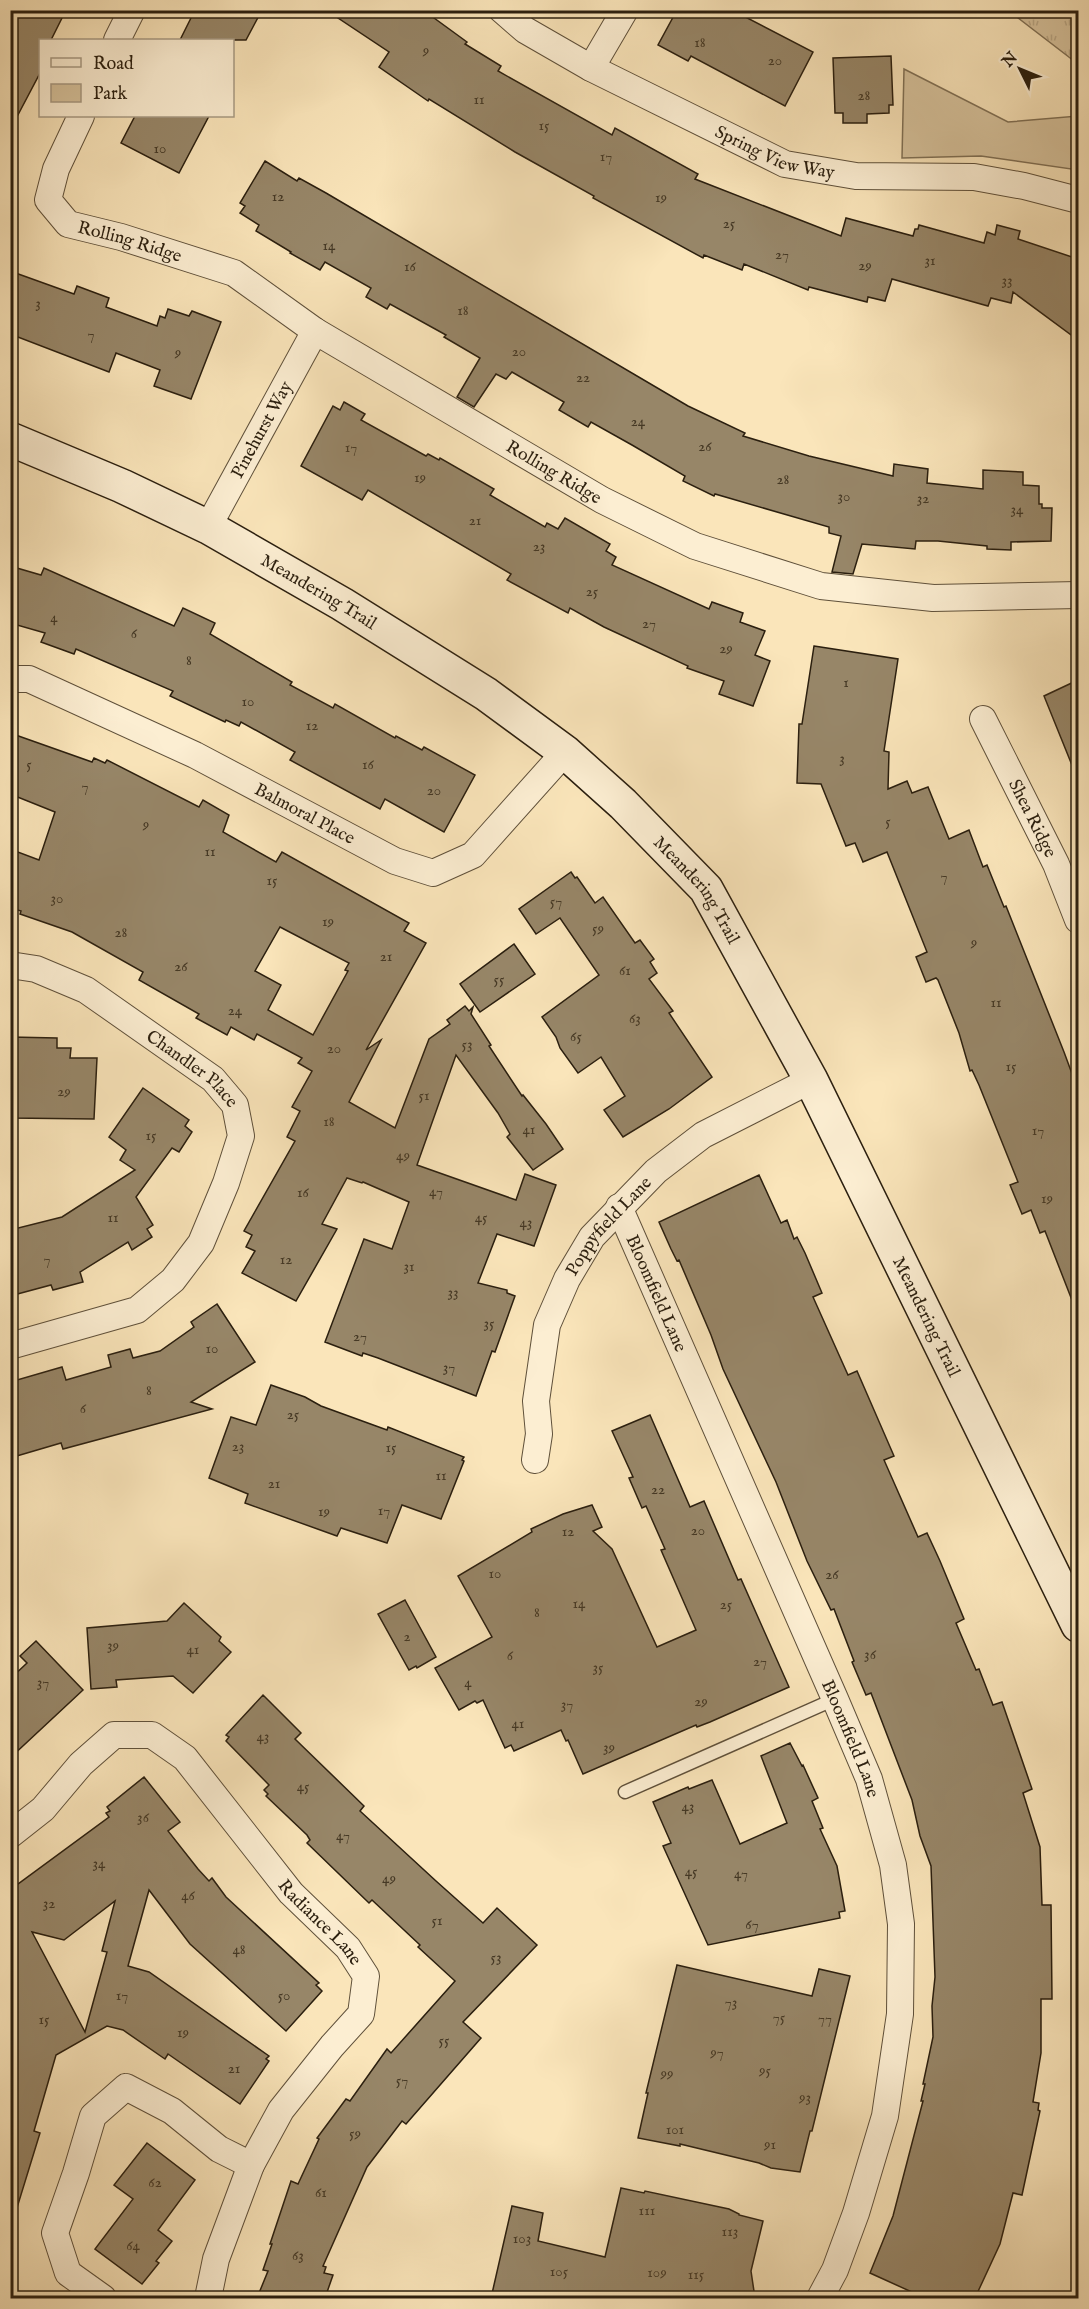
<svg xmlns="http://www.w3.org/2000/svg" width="1089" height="2309" viewBox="0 0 1089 2309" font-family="'IM FELL English',serif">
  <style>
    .grass { fill: url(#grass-tufts); stroke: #817156; stroke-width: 1.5 }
    .park { fill: #d7c39d; stroke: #817156; stroke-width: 1.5 }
    .building { fill: #978668; stroke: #2b1f0f; stroke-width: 1.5; fill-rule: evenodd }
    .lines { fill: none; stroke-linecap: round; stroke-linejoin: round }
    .lane-casing { stroke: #5f503a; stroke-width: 15 }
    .street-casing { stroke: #5f503a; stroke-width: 28 }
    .secondary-casing { stroke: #2b1f0f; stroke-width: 36 }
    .lane { stroke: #fceed2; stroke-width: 12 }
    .street { stroke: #fceed2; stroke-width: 26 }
    .secondary { stroke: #fceed2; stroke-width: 33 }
    .labels { text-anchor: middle; stroke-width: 4.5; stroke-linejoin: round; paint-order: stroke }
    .number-label { font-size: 15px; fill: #463925 }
    .street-label { font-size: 18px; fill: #2b1f0f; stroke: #fceed2 }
  </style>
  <defs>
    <pattern id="grass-tufts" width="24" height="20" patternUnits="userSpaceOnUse" patternTransform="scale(1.5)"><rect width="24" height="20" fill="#d7c39d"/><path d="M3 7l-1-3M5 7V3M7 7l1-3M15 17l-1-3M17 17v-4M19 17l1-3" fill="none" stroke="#b9a786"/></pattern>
  </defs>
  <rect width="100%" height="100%" fill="#fae5ba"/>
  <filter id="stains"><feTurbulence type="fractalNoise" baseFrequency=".00333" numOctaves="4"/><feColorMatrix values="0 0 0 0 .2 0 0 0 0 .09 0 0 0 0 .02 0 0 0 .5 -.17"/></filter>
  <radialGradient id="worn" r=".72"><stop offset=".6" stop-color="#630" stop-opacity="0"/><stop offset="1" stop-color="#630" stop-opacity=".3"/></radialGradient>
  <!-- grass -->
  <path class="grass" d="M1009 11H1078V64Z"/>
  <!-- park -->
  <path class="park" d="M904 69 1008 122 1078 116V170L981 156 902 158Z"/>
  <!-- building -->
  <g class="building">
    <path d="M10 10H66L51 40H40V73L10 130Z"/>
    <path d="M195 10H262L246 40H180Z"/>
    <path d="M326 10H423L467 42 465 44 501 66 498 71 612 135 615 128 698 174 695 179 841 236 846 218 913 236 915 229H918L919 225 984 243 987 232 995 235 997 225 1020 231 1018 239 1078 259V340L1013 292 1011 303 991 298 988 306 892 279 885 301 868 297 867 302 809 287 808 290 744 264 742 270 704 255 703 258 593 198 594 196 515 152 429 99 428 101 379 67 389 52Z"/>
    <path d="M677 10H732L813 52 785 106 691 56 688 61 658 45Z"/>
    <path d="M891 56 893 105H889V113L867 114V123H843V113H835L833 58Z"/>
    <path d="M135 116H209L179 173 121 143Z"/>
    <path d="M265 161 297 181 299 178 326 193 688 406 745 433 743 436 809 456 893 476 894 464 928 469 927 483 983 489V470L1023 472V485L1039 486V504H1042V508H1052L1051 541 1011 542V550L987 549V546L938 541H916L915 549 862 544 853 574 832 572 841 536 829 533V527L715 494 714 496 683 481 685 476 632 445 591 422 588 427 559 410 564 402 512 372 506 379 496 374 474 407 457 397 480 358 444 337 446 335 390 304 387 309 366 297 371 288 325 262 320 270 290 253 291 252 256 231 259 225 240 213 245 206 240 203Z"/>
    <path d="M10 271 74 294 77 286 109 298 106 307 157 326 160 316 165 318 168 309 189 316 192 311 221 322 191 399 154 386 160 370 116 353 109 372 10 334Z"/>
    <path d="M344 402 365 414 361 420 426 456 428 454 439 460 440 458 494 489 490 495 545 527 547 523 558 529 565 518 610 544 606 551 616 557 612 565 709 609 712 602 743 613 740 622 765 631 755 655 770 661 753 706 719 694 724 681 687 668 688 666 604 627 570 608 568 613 507 580 511 574 368 490 362 500 301 466 333 406 340 410Z"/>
    <path d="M10 566 41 575 44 568 174 626 183 608 215 623 210 634 292 682 290 685 333 708 335 704 395 738 396 736 422 750 424 747 475 775 444 832 385 799 380 809 290 760 295 752 241 722 239 726 226 720 225 722 170 696 173 691 76 649 74 654 41 642 45 633 10 623Z"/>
    <path d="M814 646 898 659 884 751 889 752 888 789 907 781 912 793 928 787 949 839 969 830 983 867 987 865 1004 907 1006 906 1064 1052 1078 1090V1313H1077L1045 1231 1040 1233 1031 1210 1022 1214 1010 1185 1018 1182 979 1085 972 1070 970 1071 959 1033 938 980 936 978 926 982 916 957 927 952 887 852 863 862 855 843 846 846 821 784 797 783 799 724H802Z"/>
    <path d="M1078 680V780L1044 696Z"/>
    <path d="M10 733 92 762 94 758 105 763 107 760 199 807 203 800 229 815 223 832 276 862 282 852 409 923 404 931 426 943 366 1050 381 1040 349 1102 395 1128 429 1039 450 1024 447 1020 465 1006 469 1011 473 1007 471 1014 491 1045 489 1046 522 1096 523 1095 546 1124 563 1149 533 1170 507 1137 510 1134 498 1113 456 1055 417 1165 516 1200 525 1174 556 1185 534 1246 497 1234 478 1283 507 1290V1293L515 1296 495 1352 492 1351 476 1396 378 1358 363 1353 362 1356 325 1342 364 1239 392 1249 409 1202 363 1182 362 1183 347 1178 322 1224 337 1229 296 1301 242 1273 255 1251 246 1247 252 1235 244 1231 295 1141 287 1137 300 1111 292 1107 312 1071 298 1063 302 1058 257 1034 254 1040 231 1027 227 1035 196 1018 199 1014 139 980 143 972 72 932 20 914 21 911 10 908V849L39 860 55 812 10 794ZM280 927 349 963 345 970 348 971 313 1035 268 1010 281 985 255 971Z"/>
    <path d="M571 872 575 878 577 877 595 903 603 897 635 943 640 940 654 959 650 962 657 973 649 979 673 1011 669 1013 712 1077 669 1109 623 1137 604 1110 625 1096 601 1057 578 1073 560 1048 556 1037 542 1017 599 975 560 918 536 934 519 909Z"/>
    <path d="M514 944 535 974 480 1012 460 984Z"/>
    <path d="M10 1037 57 1038V1048H71L70 1058H97L94 1119 10 1118Z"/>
    <path d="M143 1088 189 1120 185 1126 192 1132 179 1152 172 1148 136 1197 153 1225 147 1229 152 1237 132 1250 128 1242 80 1272 83 1282 53 1290 51 1285 10 1296V1230L62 1217 135 1170 120 1160 126 1150 109 1137Z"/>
    <path d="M759 1175 781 1223 787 1220 794 1239 797 1237 805 1253 822 1293 813 1297 848 1375 857 1371 894 1456 884 1460 918 1537 927 1533 940 1561 964 1619 956 1623 976 1670 979 1669 993 1705 1002 1702 1032 1789 1023 1793 1040 1847 1042 1905H1051L1052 1999H1041V2053L1033 2102 1039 2103 1038 2110 1040 2111 1022 2195 1013 2193 1000 2244 975 2298H925L870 2273 893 2216 923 2101H921L925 2084H923L933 2037 932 2006 935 1977 931 1866 920 1836 912 1800 871 1693 866 1695 852 1662 854 1661 834 1609 831 1610 807 1561 776 1482 723 1369 711 1335 679 1260 677 1261 671 1249 659 1222Z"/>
    <path d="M217 1304 255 1362 191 1402 212 1409 63 1449 61 1443 10 1458V1382L62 1367 66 1380 111 1367 108 1355 130 1349 133 1358 160 1351 194 1327 191 1322Z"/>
    <path d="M271 1385 305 1397 321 1406 387 1430 388 1427 464 1457 462 1460 464 1461 441 1519 402 1505 387 1543 341 1528 337 1536 245 1503 248 1494 209 1478 231 1417 256 1425Z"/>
    <path d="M650 1415 690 1507 704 1501 738 1580 741 1579 789 1687 710 1722 697 1727 696 1725 583 1774 568 1740 566 1741 561 1730 514 1751 511 1745 505 1748 483 1700 477 1703 475 1701 459 1710 435 1668 492 1637 458 1576 532 1532 531 1529 563 1514 592 1505 602 1527 593 1531 612 1549 657 1647 696 1630 661 1550 665 1549 646 1506 642 1508 629 1478 633 1477 612 1431Z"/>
    <path d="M405 1600 436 1657 417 1668 416 1666 409 1670 378 1614Z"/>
    <path d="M184 1603 221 1637 219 1641 231 1652 193 1693 173 1676 116 1680 117 1687 91 1689 87 1628 167 1621Z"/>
    <path d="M36 1641 83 1690 10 1758V1679L27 1663 20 1656Z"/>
    <path d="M263 1695 301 1733 295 1739 364 1806 360 1811 436 1881 483 1923 497 1908 537 1945 463 2022 481 2038 406 2124 402 2121 367 2167 323 2266 326 2267 324 2273 333 2275 325 2298H257L268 2271 263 2270 272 2244H270L291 2181 298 2184 319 2139 317 2138 346 2099 350 2101 387 2049 391 2053 455 1981 418 1947 420 1945 372 1900 369 1903 307 1843 310 1840 307 1835 266 1796 268 1794 264 1790 269 1785 226 1741 229 1737 226 1735Z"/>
    <path d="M790 1743 802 1766 803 1765 818 1798 812 1801 823 1828 820 1829 837 1866 845 1911 839 1912 840 1918 708 1945 663 1846 671 1843 653 1802 688 1787 689 1789 712 1780 740 1844 787 1823 761 1756Z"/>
    <path d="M144 1777 180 1822 168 1831 198 1869 209 1881 212 1878 226 1897 319 1983 316 1985 322 1991 286 2031 190 1944 149 1890 128 1966 149 1972 269 2056 266 2059 269 2061 240 2104 168 2054 165 2059 123 2030 107 2026 56 2055 34 2131 40 2133 16 2211 10 2210V1890L109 1817 106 1813 110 1811 107 1807ZM115 1901 102 1951 107 1952 85 2032 32 1932 64 1940Z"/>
    <path d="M677 1965 812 1996 819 1969 850 1976 812 2131H810L800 2172 771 2168 759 2163 680 2144V2146L638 2138 648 2093H646Z"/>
    <path d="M147 2143 195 2180 158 2230 172 2241 156 2261 159 2263 142 2284 95 2249 133 2199 114 2185Z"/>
    <path d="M621 2188 644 2193 645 2191 729 2209 739 2214V2215L763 2221 751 2271 755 2298H491L512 2206 543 2213 538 2241 605 2257Z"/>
  </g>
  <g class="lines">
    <defs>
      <path id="lane" d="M625 1792 835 1699"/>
      <g id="street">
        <path id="s1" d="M502 10 525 30 591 68 785 164 856 176 974 177 1024 186 1078 200"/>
        <path d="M117 40 132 10"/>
        <path d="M591 68 625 10"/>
        <path id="s2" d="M81 116 56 169 48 200 68 224 121 237 234 273 315 331 602 500 695 546 821 586 933 598 1078 595"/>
        <path id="s3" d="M208 527 315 331"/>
        <path id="s4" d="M10 679H29L195 755 395 861 433 873 473 855 565 752"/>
        <path id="s5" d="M983 719 1056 864 1078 920"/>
        <path id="s6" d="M10 965 36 969 86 990 213 1079 235 1105 241 1136 226 1183 201 1243 173 1280 137 1310 10 1346"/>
        <path id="s7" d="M619 1207 835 1699 869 1779 893 1865 901 1924 900 2014 885 2116 856 2213 835 2270 820 2298"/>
        <path id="s8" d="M535 1460 539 1434 536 1401 547 1325 567 1279 592 1237 656 1171 703 1135 811 1080"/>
        <path id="s9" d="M10 1835 43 1809 81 1764 114 1735H152L185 1758 291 1893 348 1948 366 1976 361 2014 332 2046 281 2110 251 2165 216 2259 208 2298"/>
        <path d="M103 2298 68 2273 55 2233 76 2173 93 2116 126 2087 172 2111 219 2149 251 2165"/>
      </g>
      <g id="secondary">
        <path id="s10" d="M10 439 122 486 208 527 342 604 486 694 565 752 623 804 706 889 811 1080 1078 1625"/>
      </g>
    </defs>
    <!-- lane casing -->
    <use href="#lane" class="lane-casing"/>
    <!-- street casing -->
    <use href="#street" class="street-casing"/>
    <!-- secondary casing -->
    <use href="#secondary" class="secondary-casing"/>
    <!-- lane -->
    <use href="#lane" class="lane"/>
    <!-- street -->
    <use href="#street" class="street"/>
    <!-- secondary -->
    <use href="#secondary" class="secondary"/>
  </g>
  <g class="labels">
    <!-- number labels -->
    <g class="number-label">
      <text x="700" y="47">18</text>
      <text x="426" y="55">9</text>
      <text x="775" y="65">20</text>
      <text x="864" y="100">28</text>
      <text x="479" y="104">11</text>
      <text x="544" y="130">15</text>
      <text x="160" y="153">10</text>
      <text x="606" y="161">17</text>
      <text x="278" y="201">12</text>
      <text x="661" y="202">19</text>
      <text x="729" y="228">25</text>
      <text x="329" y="250">14</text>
      <text x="782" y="259">27</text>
      <text x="930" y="265">31</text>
      <text x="865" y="270">29</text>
      <text x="410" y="271">16</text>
      <text x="1007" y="285">33</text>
      <text x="38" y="308">3</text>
      <text x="463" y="315">18</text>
      <text x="91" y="339">7</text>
      <text x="519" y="356">20</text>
      <text x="178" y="357">9</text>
      <text x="583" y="382">22</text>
      <text x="638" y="426">24</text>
      <text x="705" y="451">26</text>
      <text x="351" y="452">17</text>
      <text x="420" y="482">19</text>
      <text x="783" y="484">28</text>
      <text x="844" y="501">30</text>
      <text x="923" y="503">32</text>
      <text x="1017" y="514">34</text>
      <text x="475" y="525">21</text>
      <text x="539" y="551">23</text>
      <text x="592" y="596">25</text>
      <text x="54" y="622">4</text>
      <text x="649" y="628">27</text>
      <text x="134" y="638">6</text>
      <text x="726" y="653">29</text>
      <text x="189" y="665">8</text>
      <text x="846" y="687">1</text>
      <text x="248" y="706">10</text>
      <text x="312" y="730">12</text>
      <text x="842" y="763">3</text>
      <text x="29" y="769">5</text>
      <text x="368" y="769">16</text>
      <text x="85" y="791">7</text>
      <text x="434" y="795">20</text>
      <text x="888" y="826">5</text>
      <text x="146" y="829">9</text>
      <text x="210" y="856">11</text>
      <text x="944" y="881">7</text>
      <text x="272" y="885">15</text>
      <text x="57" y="903">30</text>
      <text x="556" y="906">57</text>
      <text x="328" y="926">19</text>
      <text x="598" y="933">59</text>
      <text x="121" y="937">28</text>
      <text x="974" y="947">9</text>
      <text x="386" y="961">21</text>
      <text x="181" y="971">26</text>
      <text x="625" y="975">61</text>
      <text x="499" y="984">55</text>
      <text x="996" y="1007">11</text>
      <text x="235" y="1015">24</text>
      <text x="635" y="1023">63</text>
      <text x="576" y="1041">65</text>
      <text x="467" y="1049">53</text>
      <text x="334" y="1053">20</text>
      <text x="1011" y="1071">15</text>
      <text x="64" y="1096">29</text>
      <text x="424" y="1100">51</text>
      <text x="329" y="1126">18</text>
      <text x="529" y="1134">41</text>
      <text x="1038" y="1135">17</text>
      <text x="151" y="1140">15</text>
      <text x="403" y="1160">49</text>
      <text x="436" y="1196">47</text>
      <text x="303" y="1197">16</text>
      <text x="1047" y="1203">19</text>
      <text x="113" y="1222">11</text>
      <text x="481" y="1222">45</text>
      <text x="526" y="1227">43</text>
      <text x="47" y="1264">7</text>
      <text x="286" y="1264">12</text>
      <text x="409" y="1271">31</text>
      <text x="453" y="1297">33</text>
      <text x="489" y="1328">35</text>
      <text x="360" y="1341">27</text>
      <text x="212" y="1353">10</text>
      <text x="449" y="1372">37</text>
      <text x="149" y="1395">8</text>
      <text x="83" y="1413">6</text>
      <text x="293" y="1419">25</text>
      <text x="238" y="1451">23</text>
      <text x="391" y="1452">15</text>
      <text x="441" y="1480">11</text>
      <text x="274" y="1488">21</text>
      <text x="658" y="1494">22</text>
      <text x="384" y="1515">17</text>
      <text x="324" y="1516">19</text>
      <text x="698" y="1535">20</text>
      <text x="568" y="1536">12</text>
      <text x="495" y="1578">10</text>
      <text x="832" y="1579">26</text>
      <text x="579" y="1608">14</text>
      <text x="726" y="1609">25</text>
      <text x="537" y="1617">8</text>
      <text x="407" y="1641">2</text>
      <text x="113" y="1650">39</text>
      <text x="193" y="1654">41</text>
      <text x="870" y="1659">36</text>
      <text x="510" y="1660">6</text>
      <text x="760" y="1666">27</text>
      <text x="598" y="1672">35</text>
      <text x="43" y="1687">37</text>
      <text x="468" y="1687">4</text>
      <text x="701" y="1706">29</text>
      <text x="567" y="1709">37</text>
      <text x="518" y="1728">41</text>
      <text x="263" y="1741">43</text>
      <text x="609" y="1752">39</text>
      <text x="303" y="1791">45</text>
      <text x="688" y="1811">43</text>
      <text x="143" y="1822">36</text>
      <text x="343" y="1840">47</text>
      <text x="99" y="1868">34</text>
      <text x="691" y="1876">45</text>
      <text x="741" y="1878">47</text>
      <text x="389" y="1883">49</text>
      <text x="188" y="1900">46</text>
      <text x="49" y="1908">32</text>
      <text x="437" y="1925">51</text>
      <text x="752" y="1929">67</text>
      <text x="239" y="1954">48</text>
      <text x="496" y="1962">53</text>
      <text x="122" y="2000">17</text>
      <text x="284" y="2000">50</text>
      <text x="731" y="2007">73</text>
      <text x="779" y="2022">75</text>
      <text x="825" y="2023">77</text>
      <text x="44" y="2024">15</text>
      <text x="183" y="2037">19</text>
      <text x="444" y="2045">55</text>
      <text x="717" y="2057">97</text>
      <text x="234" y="2073">21</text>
      <text x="765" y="2075">95</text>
      <text x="667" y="2078">99</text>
      <text x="402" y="2085">57</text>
      <text x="805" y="2102">93</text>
      <text x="675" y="2134">101</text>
      <text x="355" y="2138">59</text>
      <text x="770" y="2149">91</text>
      <text x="155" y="2187">62</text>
      <text x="321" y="2197">61</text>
      <text x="647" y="2215">111</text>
      <text x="730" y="2236">113</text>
      <text x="522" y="2243">103</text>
      <text x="133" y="2250">64</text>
      <text x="298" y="2260">63</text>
      <text x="559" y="2276">105</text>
      <text x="657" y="2277">109</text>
      <text x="696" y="2279">115</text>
    </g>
    <!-- street labels -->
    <g class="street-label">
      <text dy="6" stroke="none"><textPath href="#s1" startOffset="310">Spring View Way</textPath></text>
      <text dy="6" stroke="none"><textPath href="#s2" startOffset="186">Rolling Ridge</textPath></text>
      <text dy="6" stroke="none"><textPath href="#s3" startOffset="111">Pinehurst Way</textPath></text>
      <text dy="6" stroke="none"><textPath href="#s2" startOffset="672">Rolling Ridge</textPath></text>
      <text dy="6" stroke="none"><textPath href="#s10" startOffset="345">Meandering Trail</textPath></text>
      <text dy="6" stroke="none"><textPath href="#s4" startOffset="326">Balmoral Place</textPath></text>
      <text dy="6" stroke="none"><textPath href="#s5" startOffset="111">Shea Ridge</textPath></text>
      <text dy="6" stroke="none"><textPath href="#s10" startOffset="831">Meandering Trail</textPath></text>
      <text dy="6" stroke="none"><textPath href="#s6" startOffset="213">Chandler Place</textPath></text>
      <text dy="6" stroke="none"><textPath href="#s8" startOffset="254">Poppyfield Lane</textPath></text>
      <text dy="6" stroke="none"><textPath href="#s7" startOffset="94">Bloomfield Lane</textPath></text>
      <text dy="6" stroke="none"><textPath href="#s10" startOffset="1317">Meandering Trail</textPath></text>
      <text dy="6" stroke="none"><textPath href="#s7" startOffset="580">Bloomfield Lane</textPath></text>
      <text dy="6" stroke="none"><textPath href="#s9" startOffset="436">Radiance Lane</textPath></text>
    </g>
  </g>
  <!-- margin -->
  <rect width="1089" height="2309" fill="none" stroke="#fae5ba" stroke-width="36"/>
  <rect x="12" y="12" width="1065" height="2285" fill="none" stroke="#2b1f0f" stroke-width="3"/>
  <rect x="18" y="18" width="1053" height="2273" fill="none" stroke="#2b1f0f" stroke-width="1.5"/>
  <!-- legend -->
  <rect x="39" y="39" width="195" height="78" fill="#fceed2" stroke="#a89b84" stroke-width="1.5"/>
  <rect x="51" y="58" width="30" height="9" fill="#fceed2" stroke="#a89b84" stroke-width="1.5"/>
  <text x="93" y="69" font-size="18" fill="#2b1f0f">Road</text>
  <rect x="51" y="84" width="30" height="18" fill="#d7c39d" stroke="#a89b84" stroke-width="1.5"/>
  <text x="93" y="99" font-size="18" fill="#2b1f0f">Park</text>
  <!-- north arrow -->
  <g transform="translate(1020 69) rotate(313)" stroke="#fceed2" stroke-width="4.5" paint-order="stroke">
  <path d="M0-4.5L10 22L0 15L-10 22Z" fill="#2b1f0f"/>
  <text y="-9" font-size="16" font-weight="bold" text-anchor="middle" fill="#2b1f0f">N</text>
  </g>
  <rect width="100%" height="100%" filter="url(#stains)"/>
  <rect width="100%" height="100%" fill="url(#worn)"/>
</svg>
